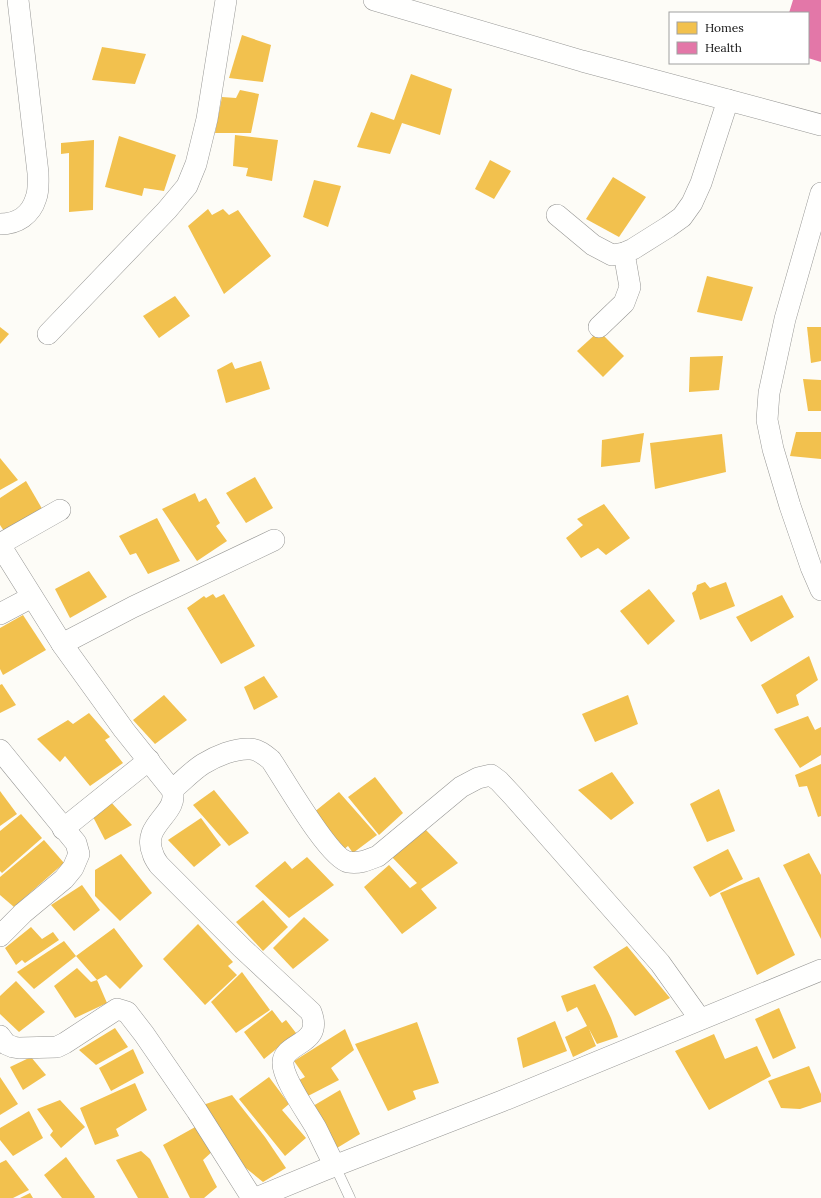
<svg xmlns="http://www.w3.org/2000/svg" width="821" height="1198" viewBox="0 0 821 1198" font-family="Lora,serif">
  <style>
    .homes { fill: #f2c14e }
    .health { fill: #e377a8 }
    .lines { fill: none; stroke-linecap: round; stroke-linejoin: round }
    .lane-casing { stroke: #979795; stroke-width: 11 }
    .street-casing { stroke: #979795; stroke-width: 22 }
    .lane { stroke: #fffffe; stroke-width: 10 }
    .street { stroke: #fffffe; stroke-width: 21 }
  </style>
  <rect width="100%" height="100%" fill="#fdfcf7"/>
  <!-- homes -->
  <g class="homes">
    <path d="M242 35 271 45 263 82 229 78Z"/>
    <path d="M102 47 146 54 135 84 92 80Z"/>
    <path d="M411 74 452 89 440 135 402 123 390 154 357 147 371 112 394 120Z"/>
    <path d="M240 90 259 94 251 133H215L222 97 236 98Z"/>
    <path d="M235 135 278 140 272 181 246 176 248 168 233 166Z"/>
    <path d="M119 136 176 155 164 191 144 188 142 196 105 187Z"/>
    <path d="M94 140 93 210 69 212V153L61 154V143Z"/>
    <path d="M490 160 511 171 494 199 475 189Z"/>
    <path d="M613 177 646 197 619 237 586 219Z"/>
    <path d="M314 180 341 186 328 227 303 217Z"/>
    <path d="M208 209 212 215 223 209 229 215 238 210 271 256 224 294 188 226Z"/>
    <path d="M707 276 753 287 742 321 697 312Z"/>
    <path d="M175 296 190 316 159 338 143 316Z"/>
    <path d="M0 327 9 334 0 344Z"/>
    <path d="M807 327H821V361L811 363Z"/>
    <path d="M599 331 624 356 603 377 577 351Z"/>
    <path d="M723 356 719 390 689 392 690 357Z"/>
    <path d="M261 361 270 389 226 403 217 370 232 362 235 369Z"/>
    <path d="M803 379 821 380V411H808Z"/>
    <path d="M796 432H821V459L790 456Z"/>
    <path d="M644 433 640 462 601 467 602 440Z"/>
    <path d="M722 434 726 472 655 489 650 443Z"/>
    <path d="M0 458 18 480 0 490Z"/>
    <path d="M255 477 273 508 246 523 226 493Z"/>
    <path d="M26 481 44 512 8 537 0 525V498Z"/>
    <path d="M195 493 199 502 206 498 220 523 216 526 227 541 197 561 162 509Z"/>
    <path d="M604 504 630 538 606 555 598 548 581 558 566 538 583 525 577 519Z"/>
    <path d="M157 518 180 561 148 574 136 553 130 555 119 536Z"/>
    <path d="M89 571 107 597 70 618 55 589Z"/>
    <path d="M705 582 710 588 726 582 735 606 700 620 692 593 696 590 697 585Z"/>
    <path d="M649 589 675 621 648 645 620 611Z"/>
    <path d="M213 594 216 598 224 594 255 646 221 664 187 608 204 596 206 598Z"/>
    <path d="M782 595 794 617 751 642 736 617Z"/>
    <path d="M23 615 46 650 3 675 0 669V628Z"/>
    <path d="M809 656 818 680 796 695 799 705 777 714 761 685Z"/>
    <path d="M264 676 278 697 254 710 244 687Z"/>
    <path d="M2 684 16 705 0 713V685Z"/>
    <path d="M164 695 187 720 155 744 133 720Z"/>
    <path d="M628 695 638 724 595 742 582 714Z"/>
    <path d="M89 713 110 737 105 740 123 763 90 786 65 756 60 762 37 739 68 720 73 724Z"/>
    <path d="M808 716 815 730 821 727V755L800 768 774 729Z"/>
    <path d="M821 764V816L818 817 807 786 799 787 795 775Z"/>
    <path d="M612 772 634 803 611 820 578 790Z"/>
    <path d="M375 777 403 813 379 835 348 797Z"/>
    <path d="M719 789 735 831 707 842 690 804Z"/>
    <path d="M214 790 249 833 229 846 193 805Z"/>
    <path d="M0 791 17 814 0 826Z"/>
    <path d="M339 792 377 835 353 853 348 846 343 850 313 813Z"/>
    <path d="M109 800 132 825 105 840 90 811Z"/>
    <path d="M21 814 42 838 2 873 0 871V831Z"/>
    <path d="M201 818 221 845 194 867 168 840Z"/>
    <path d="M425 829 458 863 421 889 437 908 402 934 364 887 389 865 410 888 417 883 390 855Z"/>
    <path d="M44 840 64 863 14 907 0 895V877Z"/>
    <path d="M728 849 743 879 710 897 693 867Z"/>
    <path d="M809 853 821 875V939L783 865Z"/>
    <path d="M121 854 152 893 120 921 95 896V870Z"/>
    <path d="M307 857 334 885 289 918 255 886 285 861 292 869Z"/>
    <path d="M759 877 795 955 757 975 720 893Z"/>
    <path d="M82 885 100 910 74 931 51 905Z"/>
    <path d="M263 900 288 927 263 951 236 922Z"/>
    <path d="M304 917 329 940 293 969 273 948Z"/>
    <path d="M198 924 233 962 228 966 237 975 205 1005 163 959Z"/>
    <path d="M31 927 42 939 53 932 59 940 25 963 22 960 16 965 5 948Z"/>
    <path d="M114 928 143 966 120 989 106 975 97 980 76 956Z"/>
    <path d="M64 941 76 956 34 989 17 972Z"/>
    <path d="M627 946 670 998 635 1016 593 967Z"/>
    <path d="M77 968 91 982 97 980 107 1003 75 1018 54 986Z"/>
    <path d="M242 972 270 1010 236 1033 211 1002Z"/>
    <path d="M16 981 45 1012 19 1032 0 1014V996Z"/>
    <path d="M595 984 611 1018 618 1037 597 1044 589 1029 596 1046 573 1057 565 1037 587 1026 577 1007 567 1012 561 996Z"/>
    <path d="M779 1008 796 1048 773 1059 755 1019Z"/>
    <path d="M272 1010 282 1023 286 1020 296 1033 264 1059 244 1032Z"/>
    <path d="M555 1021 567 1051 523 1068 517 1038Z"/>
    <path d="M417 1022 439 1083 413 1091 416 1099 388 1111 355 1044Z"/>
    <path d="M115 1028 128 1047 96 1065 79 1050Z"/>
    <path d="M345 1029 354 1050 331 1068 339 1080 308 1096 299 1080 305 1077 294 1061Z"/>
    <path d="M714 1034 725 1059 757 1046 771 1076 709 1110 675 1051Z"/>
    <path d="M133 1049 144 1073 111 1091 99 1068Z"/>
    <path d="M31 1057 46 1075 23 1090 10 1067Z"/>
    <path d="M809 1066 821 1094V1102L800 1109 781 1108 768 1081Z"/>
    <path d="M0 1077 18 1104 0 1115Z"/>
    <path d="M269 1077 289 1104 282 1110 306 1138 285 1156 239 1099Z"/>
    <path d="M135 1083 147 1110 116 1129 119 1136 95 1145 80 1108Z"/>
    <path d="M340 1090 360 1134 337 1148 313 1106Z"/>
    <path d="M232 1095 265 1137 286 1168 263 1182 231 1156 200 1106Z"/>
    <path d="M60 1100 85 1127 61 1148 50 1135 53 1131 37 1109Z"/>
    <path d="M29 1111 43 1138 13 1156 0 1140V1128Z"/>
    <path d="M197 1126 215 1149 203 1160 217 1187 204 1198H190L163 1145Z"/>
    <path d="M141 1151 150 1159 169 1198H138L116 1160Z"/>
    <path d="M66 1157 95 1197 94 1198H62L44 1175Z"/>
    <path d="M6 1160 29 1190 13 1198H0V1163Z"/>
    <path d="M30 1193 33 1198H20Z"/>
  </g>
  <!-- health -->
  <path class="health" d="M793 0H821V62L808 58V13H789Z"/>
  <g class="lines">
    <defs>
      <path id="lane" d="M335 1166 350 1198"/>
      <g id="street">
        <path d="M374 0 582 61 821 125"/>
        <path d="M821 193 785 319 769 393 767 420 773 449 790 506 811 567 821 590"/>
        <path d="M557 215 593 245 612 255 624 253 633 249 668 227 682 217 692 203 701 183 728 100"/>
        <path d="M0 224C17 224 31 215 36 198 39 191 38 181 38 173L18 0"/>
        <path d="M599 327 624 303 630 287 624 253"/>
        <path d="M48 334 167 210 187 186 196 164 207 119 226 0"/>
        <path d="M0 544 60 510"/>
        <path d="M0 545 62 644 124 730 172 790C180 814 140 824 153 854 154 858 157 862 159 865L242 948 311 1012C324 1045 284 1042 283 1062 282 1078 307 1112 316 1128 322 1140 328 1153 335 1166"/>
        <path d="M0 614 32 597"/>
        <path d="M62 644 133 607 274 540"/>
        <path d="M0 750 76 843 79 854 73 868 64 879 23 913 0 936"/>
        <path d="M172 790C182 782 192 771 203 764 216 756 235 748 250 749 258 749 265 755 271 760 284 779 329 858 348 862 359 864 368 860 378 856L461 787 478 778 491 775 499 781 513 796 660 963 700 1019"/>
        <path d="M63 829 149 760"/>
        <path d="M0 1036 6 1044 13 1047 19 1048 57 1047 65 1043 117 1009 127 1012 144 1034 197 1111 252 1198"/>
        <path d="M256 1198 324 1170 502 1101 821 970"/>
      </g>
    </defs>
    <!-- lane casing -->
    <use href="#lane" class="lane-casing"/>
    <!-- street casing -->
    <use href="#street" class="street-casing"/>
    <!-- lane -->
    <use href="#lane" class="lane"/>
    <!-- street -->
    <use href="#street" class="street"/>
  </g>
  <!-- legend -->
  <rect x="669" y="12" width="140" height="52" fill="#ffffff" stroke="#a0a0a0"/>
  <rect x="677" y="22" width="20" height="12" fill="#f2c14e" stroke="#a0a0a0"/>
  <text x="705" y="32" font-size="12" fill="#111111">Homes</text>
  <rect x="677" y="42" width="20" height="12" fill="#e377a8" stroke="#a0a0a0"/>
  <text x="705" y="52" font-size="12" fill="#111111">Health</text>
</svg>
